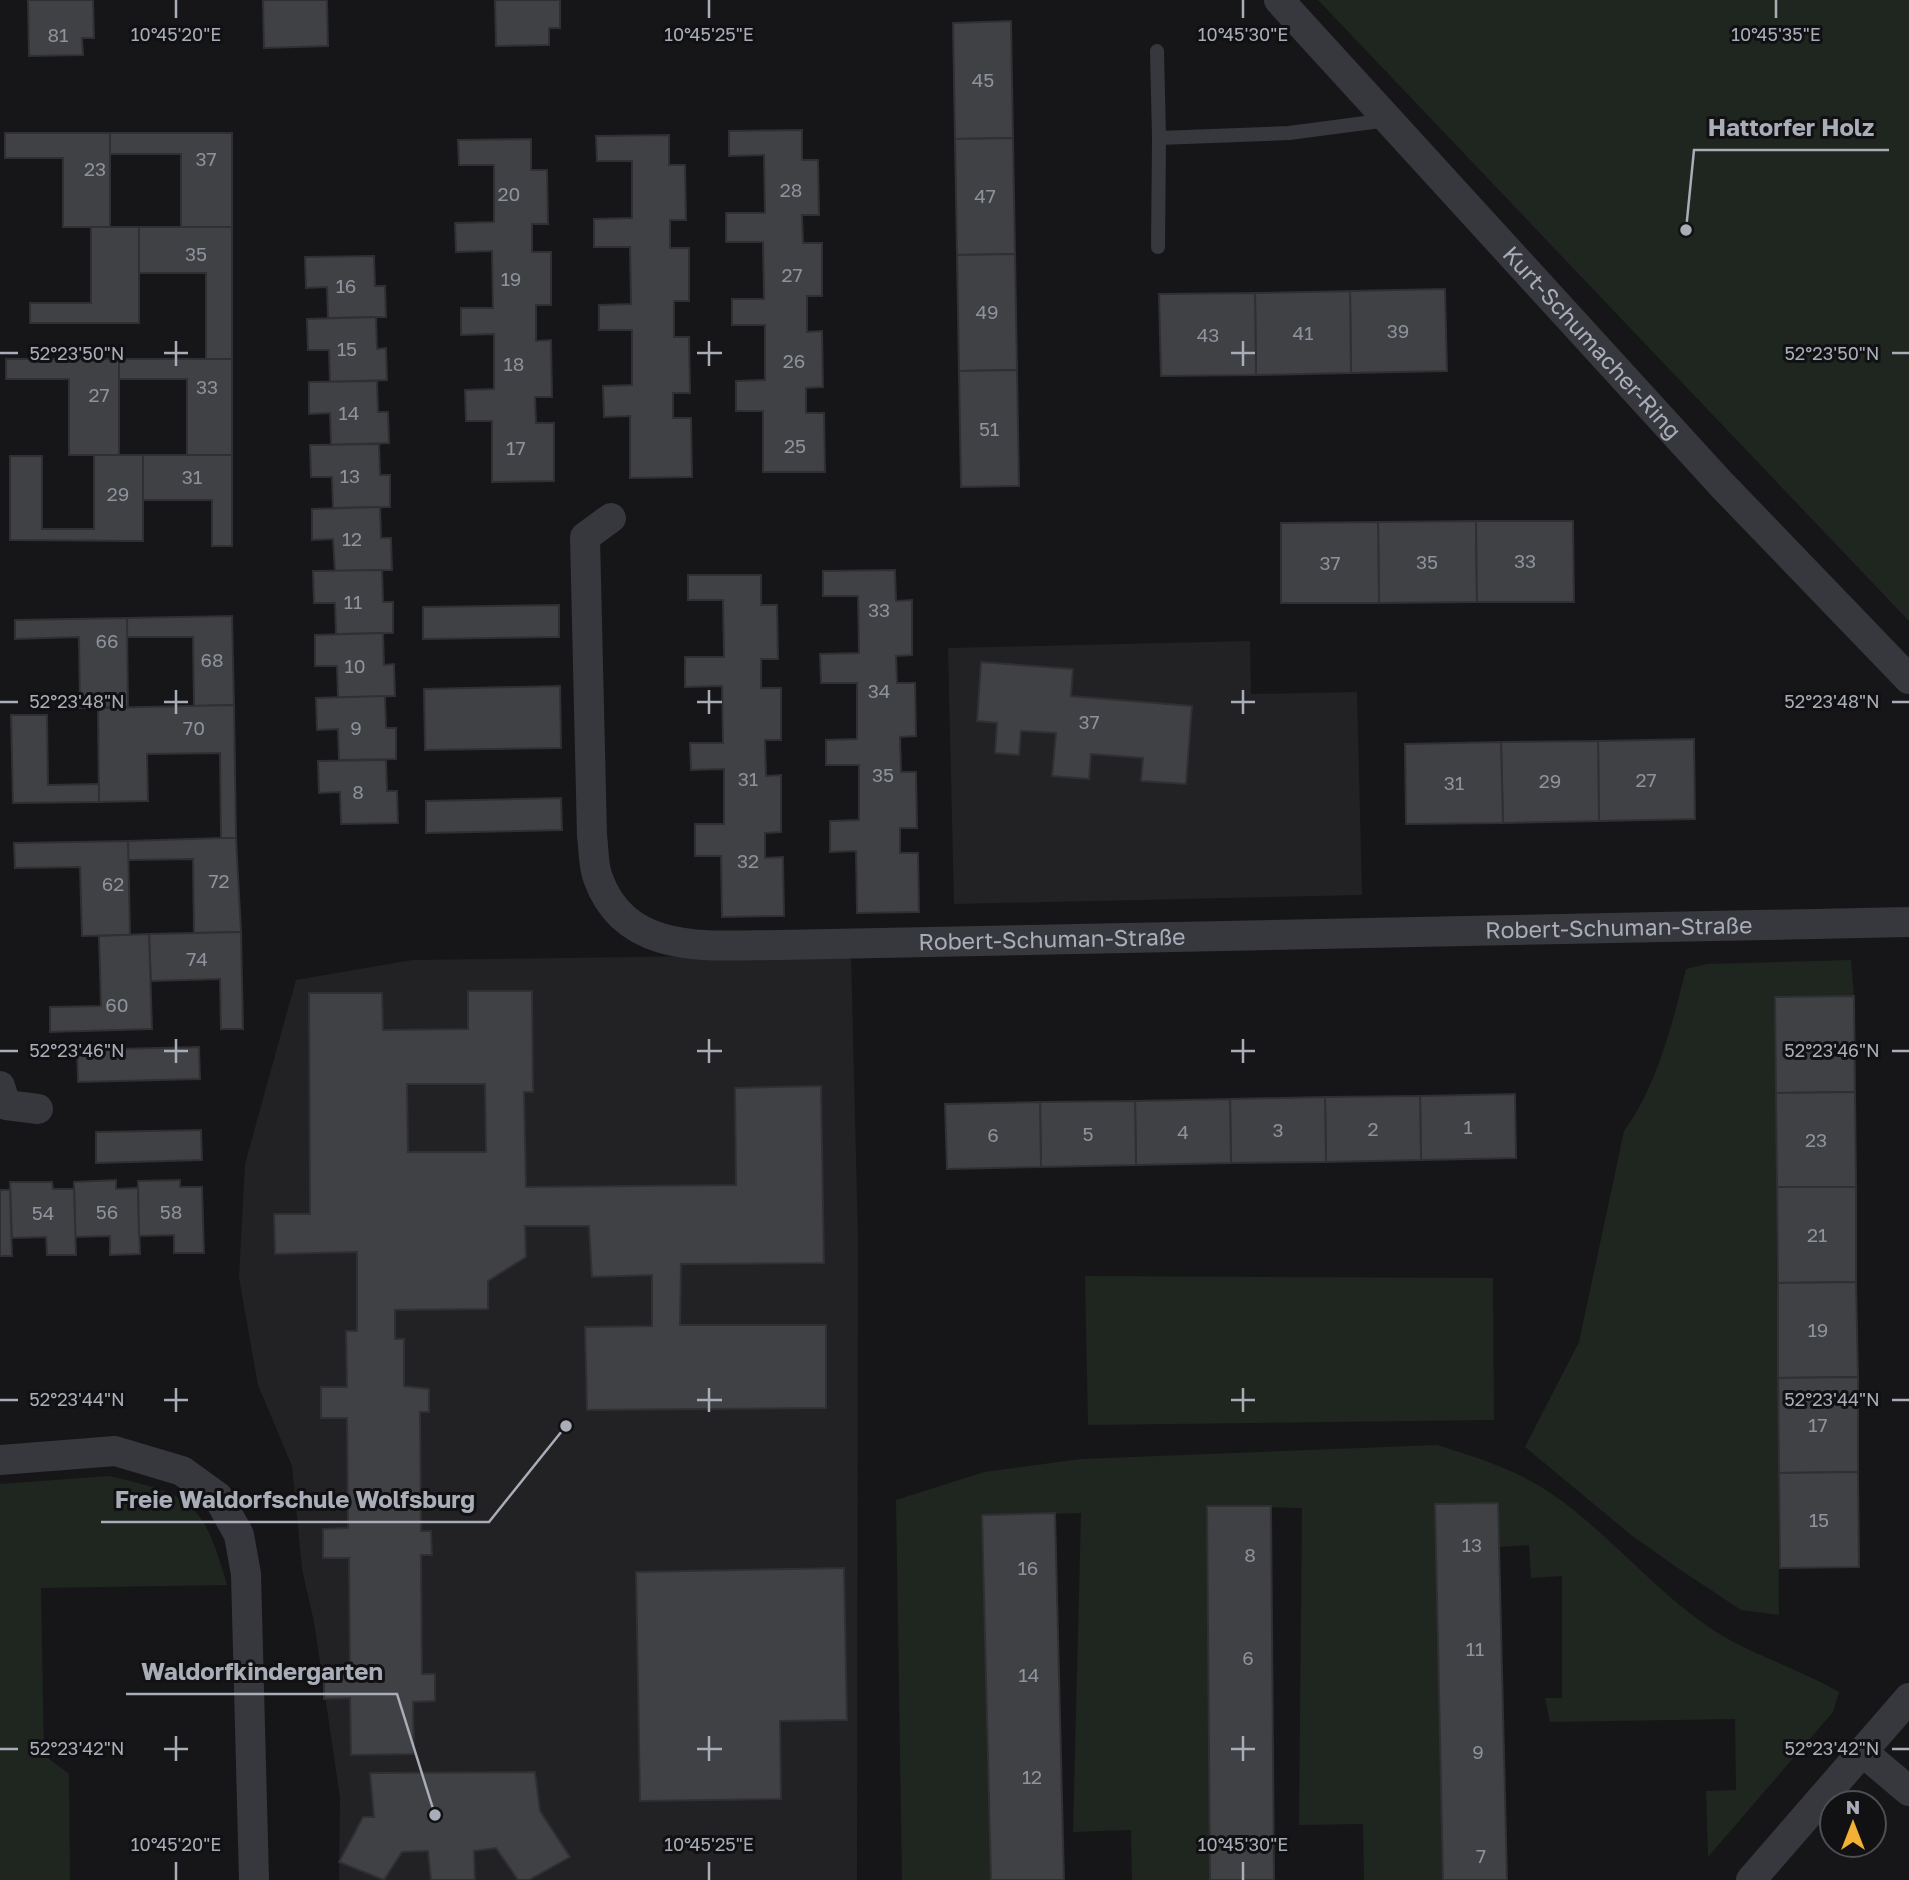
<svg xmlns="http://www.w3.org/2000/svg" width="1909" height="1880" viewBox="0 0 1909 1880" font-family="'Golos Text',sans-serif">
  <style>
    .built { fill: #222225 }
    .green { fill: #1e261f }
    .building { fill: #404145; stroke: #303034; stroke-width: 2; fill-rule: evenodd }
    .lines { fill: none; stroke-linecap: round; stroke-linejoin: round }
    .lane { stroke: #37383d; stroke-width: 14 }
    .street { stroke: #37383d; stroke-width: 30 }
    .ticks { fill: none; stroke: #a8adb8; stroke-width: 2.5 }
    .labels { text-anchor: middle; stroke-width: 6; stroke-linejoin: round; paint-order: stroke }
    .number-label { font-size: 19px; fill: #8e929b }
    .street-label { font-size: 23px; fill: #a8adb8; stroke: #111113 }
    .ticks-label { font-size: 18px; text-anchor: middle; fill: #a8adb8; stroke: #111113; stroke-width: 6; stroke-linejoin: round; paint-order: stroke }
    .leader { fill: none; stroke: #a8adb8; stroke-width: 2.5 }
    .callout-dot { fill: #a8adb8; stroke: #111113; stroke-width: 2.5 }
    .callout-label { font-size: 24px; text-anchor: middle; font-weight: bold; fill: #a8adb8; stroke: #111113; stroke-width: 6; stroke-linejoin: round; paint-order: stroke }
  </style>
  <rect width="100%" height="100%" fill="#161618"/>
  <!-- built -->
  <g class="built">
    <path d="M1250 641 1251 694 1357 692 1362 895 954 904 948 648Z"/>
    <path d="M851 954 858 1240 857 1880H339L340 1797 314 1622 302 1569 292 1466 258 1385 239 1278 245 1164 296 980 412 960Z"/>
  </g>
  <!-- green -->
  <g class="green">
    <path d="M1318 0H1909V621L1888 599Z"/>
    <path d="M1851 960 1854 996 1775 998 1779 1615 1741 1610 1682 1571 1631 1535 1525 1447 1579 1342 1624 1131C1657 1086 1673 1022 1686 969L1707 964Z"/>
    <path d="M1085 1276 1493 1278 1494 1420 1088 1425Z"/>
    <path d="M1437 1445C1479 1458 1518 1470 1555 1496 1616 1539 1662 1601 1728 1639 1764 1659 1803 1671 1839 1692L1833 1712 1708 1857 1706 1791 1736 1790 1735 1719 1550 1722 1545 1698H1562V1576L1531 1578 1529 1545 1499 1547 1498 1503 1435 1504 1443 1880H1364L1363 1824 1299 1825 1302 1508 1208 1506 1210 1880H1132L1131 1830 1073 1832 1081 1513 982 1516 991 1880H902L896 1500 984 1472 1081 1459Z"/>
    <path d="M109 1476C193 1495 203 1502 227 1585L41 1588 44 1755 69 1774 70 1880H0V1484Z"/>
  </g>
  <!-- building -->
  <g class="building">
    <path d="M28 0H93L94 38H82L83 55 29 56Z"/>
    <path d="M263 0H327L328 46 264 48Z"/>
    <path d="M495 0H560V28H549V45L496 46Z"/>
    <path d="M1011 21 1013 138 955 139 953 23Z"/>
    <path d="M802 130V160H818L819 215H802L803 243H822V296H807V332L822 331 823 387 806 388V413H824L825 472H763V411H736V381L765 380V325H732V299H764L763 242H726V213H765L764 155 729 156V131Z"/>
    <path d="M5 133H110V227H63V158H5Z"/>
    <path d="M110 133H232V227H181V154H110Z"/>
    <path d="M669 135V165H685L686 220H670V248H689V301H674V337H689L690 393H673V418H691L692 477 630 478V416L604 417 603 386 632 385V330H599V305L631 304 630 247H594V219L632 218V161H597L596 136Z"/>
    <path d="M1013 138 1015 254 957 255 955 139Z"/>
    <path d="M531 139V170H547L548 224H532V252H551V305H536V341L551 340 552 397H535L536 423H554V481L492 482V421H466L465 390 494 389V334L461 335V308H493L492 251 456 252 455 223 494 222V165H459L458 140Z"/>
    <path d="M91 227H139V323H30V303H91Z"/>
    <path d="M139 227H232V359H206V273H139Z"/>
    <path d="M1015 254 1017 370 959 371 957 255Z"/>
    <path d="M374 256 375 286H385L386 317 328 318 327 287 306 288 305 257Z"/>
    <path d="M1445 289 1447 371 1351 373 1350 291Z"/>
    <path d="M1350 291 1351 373 1256 375 1255 293Z"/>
    <path d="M1255 293 1256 375 1161 376 1159 294Z"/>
    <path d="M376 317 377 349 386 348 387 380 330 382 329 350H308L307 319Z"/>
    <path d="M6 359H119V455H69V379H6Z"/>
    <path d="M119 359H232V455H187V379H119Z"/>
    <path d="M1017 370 1019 486 961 487 959 371Z"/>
    <path d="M377 381 378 412H388L389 443 331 445 330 413 309 414V382Z"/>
    <path d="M379 444 380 475H390V507L333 508 332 477H311L310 445Z"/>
    <path d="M94 455H143V541L10 540V456H42V529H94Z"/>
    <path d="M143 455H232V546H212V500H143Z"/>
    <path d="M380 507 381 538H391L392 570 335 571 333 539 312 540V509Z"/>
    <path d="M1476 521 1477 602 1379 603 1378 522Z"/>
    <path d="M1476 521H1573L1574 602H1477Z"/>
    <path d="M1378 522 1379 603H1281V523Z"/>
    <path d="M382 570 383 602H393V633L336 634 335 603H314L313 571Z"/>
    <path d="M895 570 896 601 912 600V655L896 656 897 683H915L916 736 900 737 901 772H916L917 828H900V853H918L919 912 857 913 856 851 830 852V821L859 820V765H826V740L857 739V683H821L820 654 859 653 858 596H823V571Z"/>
    <path d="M688 575H761V605H777L778 659H761V688H781V740H765L766 776 781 775V832L765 833V858L783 857 784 916 722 917 721 856H695V824H724V769L691 770 690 743H723L722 686 685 687V657H724L723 600H688Z"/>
    <path d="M559 605V637L423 639V607Z"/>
    <path d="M232 616 234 705 194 706 193 637H127V618Z"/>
    <path d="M127 618 128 707 80 708 79 637 15 639V620Z"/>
    <path d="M383 633 384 665 394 664 395 696 338 698 337 666H315V635Z"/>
    <path d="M981 662 1073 669 1071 696 1192 706 1186 784 1141 781 1143 758 1091 754 1089 779 1052 776 1056 733 1021 731 1019 755 995 753 997 723 977 721Z"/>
    <path d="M560 686 561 748 425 750 424 689Z"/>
    <path d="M385 696 386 728H396V759L339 760 338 729 317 730 316 698Z"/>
    <path d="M234 705 236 838H221L220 753 147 754 148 801 99 802 98 708Z"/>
    <path d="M11 715H47L48 785 99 784V802L13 803Z"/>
    <path d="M1694 739 1695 819 1599 821 1598 741Z"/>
    <path d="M1598 741 1599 821 1503 823 1501 742Z"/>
    <path d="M1501 742 1503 823 1406 824 1405 744Z"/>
    <path d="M386 760 387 791H397L398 823 341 824 340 792 319 793 318 761Z"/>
    <path d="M561 798 562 830 426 833V801Z"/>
    <path d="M221 838H236L241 932 194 933 193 859 128 860V841Z"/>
    <path d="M128 841 130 935 82 936 80 867 15 868 14 843Z"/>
    <path d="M241 932 243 1029H221L220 979 151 981 149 934Z"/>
    <path d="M149 934 152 1029 50 1032V1007L101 1006 99 936Z"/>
    <path d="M468 991H532L533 1092H524L526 1187 736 1185 735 1088 821 1086 824 1263 681 1264 680 1325H826V1408L587 1410 585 1327 652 1326V1275L592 1277 589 1226H525L526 1257 488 1281V1309L395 1310V1339H404V1386L429 1389V1412H420L421 1531H431L432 1555H421L422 1674H435V1701L413 1702 414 1754 351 1755 350 1698 324 1699V1675H350L349 1558H323V1529L348 1528 347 1418H321V1387H347L346 1331H357V1252L275 1254 274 1214H310L309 993H382L383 1030 468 1029ZM407 1084H485L486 1152H408Z"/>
    <path d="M1854 996 1855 1092 1776 1093 1775 997Z"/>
    <path d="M199 1047 200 1079 78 1082 77 1050Z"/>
    <path d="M1855 1092 1856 1187H1777L1776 1093Z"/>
    <path d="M1515 1094 1516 1158 1421 1160 1420 1096Z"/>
    <path d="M1420 1096 1421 1160 1326 1162 1325 1097Z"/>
    <path d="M1325 1097 1326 1162 1231 1163 1230 1099Z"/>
    <path d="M1230 1099 1231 1163 1136 1165 1135 1101Z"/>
    <path d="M1135 1101 1136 1165 1041 1167 1040 1102Z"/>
    <path d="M1040 1102 1041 1167 947 1169 945 1104Z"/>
    <path d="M201 1130 202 1160 96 1163V1132Z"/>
    <path d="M116 1180V1189L138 1188 140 1254 110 1255V1236L75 1237 74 1182Z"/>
    <path d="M180 1180V1187H202L204 1253H174V1235L139 1236 138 1181Z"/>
    <path d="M10 1182H52L53 1189H74L76 1255H47L46 1237 12 1238Z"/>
    <path d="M1777 1187H1856V1282L1778 1283Z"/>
    <path d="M0 1190H10L12 1256H0Z"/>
    <path d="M1856 1282 1858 1377 1778 1378V1283Z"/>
    <path d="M1858 1377V1472L1779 1473 1778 1378Z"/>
    <path d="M1858 1472 1859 1567 1780 1568 1779 1473Z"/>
    <path d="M1498 1503 1507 1880H1443L1435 1504Z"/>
    <path d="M1207 1506H1271L1274 1880H1210Z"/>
    <path d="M1055 1513 1064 1880H991L982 1515Z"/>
    <path d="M844 1568 847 1720 780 1721 781 1799 640 1801 636 1572Z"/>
    <path d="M535 1772 540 1811 570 1857 529 1880H518L496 1848 474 1851 475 1880H431L428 1851 402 1852 384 1880 339 1862 363 1817H374L370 1773Z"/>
  </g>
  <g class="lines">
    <!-- lane -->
    <g class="lane">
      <path d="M1157 51 1159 138"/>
      <path d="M1158 247 1159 138 1289 133 1388 120"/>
    </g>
    <!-- street -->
    <g class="street">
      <path id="s1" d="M1279 0 1722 485 1909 679"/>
      <path id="s2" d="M611 518 585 537 592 836C594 849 593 866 598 878 626 957 711 945 779 945L1909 922"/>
      <path d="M0 1086 6 1105 38 1109"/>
      <path d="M0 1460 115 1451 182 1471 218 1497 239 1535 246 1574 254 1880"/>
      <path d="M1864 1753 1909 1791"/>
      <path d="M1751 1880 1909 1698"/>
    </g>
  </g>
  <!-- ticks -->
  <path class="ticks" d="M176 0V18M709 0V18M1243 0V18M1776 0V18M176 341V366M709 341V366M1243 341V366M0 353H18M164 353H188M697 353H722M1231 353H1255M1892 353H1909M176 690V714M709 690V714M1243 690V714M0 702H18M164 702H188M697 702H722M1231 702H1255M1892 702H1909M176 1039V1063M709 1039V1063M1243 1039V1063M0 1051H18M164 1051H188M697 1051H722M1231 1051H1255M1892 1051H1909M176 1388V1412M709 1388V1412M1243 1388V1412M0 1400H18M164 1400H188M697 1400H722M1231 1400H1255M1892 1400H1909M176 1736V1761M709 1736V1761M1243 1736V1761M0 1749H18M164 1749H188M697 1749H722M1231 1749H1255M1892 1749H1909M176 1862V1880M709 1862V1880M1243 1862V1880"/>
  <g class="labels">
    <!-- number labels -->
    <g class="number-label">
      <text x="58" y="42">81</text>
      <text x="983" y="87">45</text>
      <text x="206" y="166">37</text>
      <text x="95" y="176">23</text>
      <text x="791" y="197">28</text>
      <text x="509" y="201">20</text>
      <text x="985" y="203">47</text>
      <text x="196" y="261">35</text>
      <text x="792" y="282">27</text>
      <text x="511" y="286">19</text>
      <text x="346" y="293">16</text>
      <text x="987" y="319">49</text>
      <text x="1398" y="338">39</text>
      <text x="1303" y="340">41</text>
      <text x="1208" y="342">43</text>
      <text x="347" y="356">15</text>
      <text x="794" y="368">26</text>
      <text x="514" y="371">18</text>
      <text x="207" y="394">33</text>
      <text x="99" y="402">27</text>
      <text x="349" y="420">14</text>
      <text x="989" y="436">51</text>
      <text x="795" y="453">25</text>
      <text x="516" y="455">17</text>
      <text x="350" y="483">13</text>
      <text x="192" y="484">31</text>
      <text x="118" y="501">29</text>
      <text x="352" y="546">12</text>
      <text x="1525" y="568">33</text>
      <text x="1427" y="569">35</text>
      <text x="1330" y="570">37</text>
      <text x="353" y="609">11</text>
      <text x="879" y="617">33</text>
      <text x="107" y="648">66</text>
      <text x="212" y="667">68</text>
      <text x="355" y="673">10</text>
      <text x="879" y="698">34</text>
      <text x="1089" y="729">37</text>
      <text x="194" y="735">70</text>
      <text x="356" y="735">9</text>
      <text x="883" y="782">35</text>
      <text x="748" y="786">31</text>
      <text x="1646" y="787">27</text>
      <text x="1550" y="788">29</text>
      <text x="1454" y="790">31</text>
      <text x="358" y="799">8</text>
      <text x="748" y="868">32</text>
      <text x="219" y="888">72</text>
      <text x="113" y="891">62</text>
      <text x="197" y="966">74</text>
      <text x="117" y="1012">60</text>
      <text x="1468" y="1134">1</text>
      <text x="1373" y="1136">2</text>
      <text x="1278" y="1137">3</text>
      <text x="1183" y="1139">4</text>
      <text x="1088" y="1141">5</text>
      <text x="993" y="1142">6</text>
      <text x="1816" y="1147">23</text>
      <text x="107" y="1219">56</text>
      <text x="171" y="1219">58</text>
      <text x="43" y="1220">54</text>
      <text x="1817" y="1242">21</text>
      <text x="1818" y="1337">19</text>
      <text x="1818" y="1432">17</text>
      <text x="1819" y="1527">15</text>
      <text x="1472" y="1552">13</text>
      <text x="1250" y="1562">8</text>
      <text x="1028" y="1575">16</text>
      <text x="1475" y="1656">11</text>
      <text x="1248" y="1665">6</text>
      <text x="1029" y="1682">14</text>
      <text x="1478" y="1759">9</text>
      <text x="1032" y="1784">12</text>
      <text x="1481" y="1863">7</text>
    </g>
    <!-- street labels -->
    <g class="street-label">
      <text dy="8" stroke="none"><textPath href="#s1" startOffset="464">Kurt-Schumacher-Ring</textPath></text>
      <text dy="8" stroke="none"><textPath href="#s2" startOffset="1423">Robert-Schuman-Straße</textPath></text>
      <text dy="8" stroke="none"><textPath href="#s2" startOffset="856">Robert-Schuman-Straße</textPath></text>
    </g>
  </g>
  <g class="ticks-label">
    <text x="176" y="41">10°45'20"E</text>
    <text x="709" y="41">10°45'25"E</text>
    <text x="1243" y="41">10°45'30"E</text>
    <text x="1776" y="41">10°45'35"E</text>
    <text x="77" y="360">52°23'50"N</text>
    <text x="1832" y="360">52°23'50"N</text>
    <text x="77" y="708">52°23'48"N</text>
    <text x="1832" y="708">52°23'48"N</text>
    <text x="77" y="1057">52°23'46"N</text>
    <text x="1832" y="1057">52°23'46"N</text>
    <text x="77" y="1406">52°23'44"N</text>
    <text x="1832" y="1406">52°23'44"N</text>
    <text x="77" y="1755">52°23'42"N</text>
    <text x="1832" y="1755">52°23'42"N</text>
    <text x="176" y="1851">10°45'20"E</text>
    <text x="709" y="1851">10°45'25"E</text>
    <text x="1243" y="1851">10°45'30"E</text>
  </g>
  <!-- callouts -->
  <path class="leader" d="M1686 230L1694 150H1889M566 1426L489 1522H101M435 1815L397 1694H126"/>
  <g class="callout-dot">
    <circle cx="1686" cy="230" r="7"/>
    <circle cx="566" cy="1426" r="7"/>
    <circle cx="435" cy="1815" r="7"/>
  </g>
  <g class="callout-label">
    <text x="1791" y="136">Hattorfer Holz</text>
    <text x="295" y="1508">Freie Waldorfschule Wolfsburg</text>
    <text x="262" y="1680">Waldorfkindergarten</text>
  </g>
  <!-- north arrow -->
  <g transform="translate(1853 1824)"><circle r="33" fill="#111113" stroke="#4d4f55" stroke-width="2"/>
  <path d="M0-5L12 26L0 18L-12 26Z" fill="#f2b134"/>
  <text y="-10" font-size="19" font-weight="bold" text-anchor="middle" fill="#a8adb8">N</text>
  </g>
</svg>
